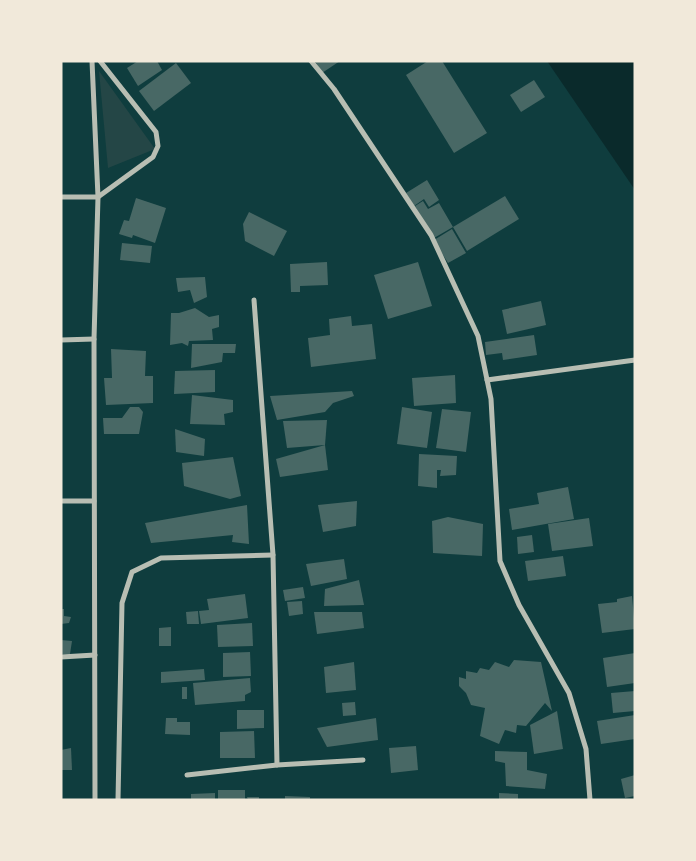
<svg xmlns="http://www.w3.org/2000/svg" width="696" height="861" viewBox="0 0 696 861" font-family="'Exo 2',sans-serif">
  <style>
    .green { fill: #244646 }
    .water { fill: #0a2a2b }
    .building { fill: #486865 }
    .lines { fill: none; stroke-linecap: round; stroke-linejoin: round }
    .minor { stroke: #b8beb3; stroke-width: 5 }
  </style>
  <rect width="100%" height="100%" fill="#0f3d3e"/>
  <!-- green -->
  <path class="green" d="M99 71 155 149 108 168Z"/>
  <!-- water -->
  <path class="water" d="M547 61H635V190Z"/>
  <!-- building -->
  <g class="building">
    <path d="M138 61H157L162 70 138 86 127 68Z"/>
    <path d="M315 61H340L322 73Z"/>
    <path d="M428 61H442L487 133 454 153 406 75Z"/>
    <path d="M176 63 191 83 154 111 139 91Z"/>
    <path d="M534 80 545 97 521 112 510 95Z"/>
    <path d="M427 180 439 200 429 207 424 199 414 206 406 193Z"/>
    <path d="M505 196 519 219 467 251 453 227Z"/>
    <path d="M136 198 166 208 155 243 133 235 132 238 119 234 124 220 129 221Z"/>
    <path d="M423 201 428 209 439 203 453 227 434 238 415 206Z"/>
    <path d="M249 212 287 231 274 256 245 241 243 224Z"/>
    <path d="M452 229 466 253 448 263 434 240Z"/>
    <path d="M122 243 152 246 150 263 120 260Z"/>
    <path d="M327 262 328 285 300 286V292H291L290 264Z"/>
    <path d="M418 262 432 306 388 319 374 275Z"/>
    <path d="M205 277 207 297 194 303 190 290 178 292 176 278Z"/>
    <path d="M541 301 546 325 507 334 502 310Z"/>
    <path d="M195 308 209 317 219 315V327L212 329 213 340 189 341 188 346 182 343 170 345 171 313H179Z"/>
    <path d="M351 316 352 326 372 324 376 359 311 367 308 338 330 335 329 319Z"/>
    <path d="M534 335 537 355 503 360 502 353 486 355 485 342Z"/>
    <path d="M192 344H236L235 353H223L222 362 191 368Z"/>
    <path d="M111 349 146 351 145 376H153V403L106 405 104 378H112Z"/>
    <path d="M215 370V392L174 394 175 371Z"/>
    <path d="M455 375 456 403 414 406 412 378Z"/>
    <path d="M352 391 354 396 333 403 325 412 277 420 270 396Z"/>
    <path d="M192 395 233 400V412L224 414 225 425 190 424Z"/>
    <path d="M130 407H139L143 412 139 434H104L103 418H122Z"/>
    <path d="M402 407 432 412 427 448 397 444Z"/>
    <path d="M442 409 471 412 466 452 436 448Z"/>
    <path d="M327 420 325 445 287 448 283 421Z"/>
    <path d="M175 429 205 439 204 456 176 452Z"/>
    <path d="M325 445 328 470 280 477 276 459Z"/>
    <path d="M419 454 457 456 456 475 440 476 441 470H437V488L418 486Z"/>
    <path d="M233 457 241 496 230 499 184 486 182 463Z"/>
    <path d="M568 487 574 519 512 530 509 509 539 504 537 493Z"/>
    <path d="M357 501 356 526 323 532 318 505Z"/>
    <path d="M247 505 249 544 232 542 233 535 151 543 145 523Z"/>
    <path d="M448 517 483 524 482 556 433 553 432 521Z"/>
    <path d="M589 518 593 546 552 551 548 524Z"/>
    <path d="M532 535 534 552 518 554 517 537Z"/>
    <path d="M563 556 566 576 528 581 525 561Z"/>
    <path d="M344 559 347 579 311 586 306 564Z"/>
    <path d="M359 580 364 605 324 606 325 589Z"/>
    <path d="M303 587 305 598 285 601 283 590Z"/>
    <path d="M245 594 248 618 201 624 199 611 209 610 207 599Z"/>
    <path d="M632 596 635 629 602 633 598 604 617 602V599Z"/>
    <path d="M302 601 303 614 289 616 287 602Z"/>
    <path d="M61 609H64V616L71 617 69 623 61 624Z"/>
    <path d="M198 611 199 624H187L186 612Z"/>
    <path d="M314 612H362L364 628 317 634Z"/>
    <path d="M252 623 253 646 218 647 217 625Z"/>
    <path d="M171 627V646H159V628Z"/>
    <path d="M61 640 72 641 70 654H61Z"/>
    <path d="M250 652 251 676 223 677V653Z"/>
    <path d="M635 653V683L607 687 603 658Z"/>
    <path d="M514 660 541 662 552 711 545 703 526 726 517 725 516 733 505 730 499 744 480 736 485 708 471 705 466 693 459 686V677L466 679V671L477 673 480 668 489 670 495 662 509 667Z"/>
    <path d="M354 662 356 690 326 693 324 667Z"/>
    <path d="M204 669 205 680 161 683V672Z"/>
    <path d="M250 678 251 692 245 695V701L195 705 193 683Z"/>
    <rect x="182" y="687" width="5" height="12"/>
    <path d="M635 691V711L613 713 611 693Z"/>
    <path d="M355 702 356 715 343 716 342 703Z"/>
    <path d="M237 710H264V728L237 729Z"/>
    <path d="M557 711 563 749 534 754 530 725Z"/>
    <path d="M635 715V739L601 744 597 721Z"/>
    <path d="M166 718H177V722H190V735L165 734Z"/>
    <path d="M376 718 378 740 327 747 317 728Z"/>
    <path d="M254 731 255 758H220V732Z"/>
    <path d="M416 746 418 770 391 773 389 748Z"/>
    <path d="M71 748 72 770H61V750Z"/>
    <path d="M495 751 527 752V770L547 774 545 789 506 786 505 763 495 761Z"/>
    <path d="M635 775V796L625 798 621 779Z"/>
    <rect x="218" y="790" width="27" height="10"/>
    <path d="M215 793V800H191V794Z"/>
    <path d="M499 793 518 794V800H499Z"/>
    <path d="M285 796 310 797V800H285Z"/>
    <path d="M247 797H259V800H248Z"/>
  </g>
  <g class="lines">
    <!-- minor -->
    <g class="minor">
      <path d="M92 61 98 197 94 339 95 800"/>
      <path d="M311 61 334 89 431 235 478 336 491 399 500 561 519 605 569 693 586 749 590 800"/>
      <path d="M61 197H98L153 157 158 146 156 132 100 61"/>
      <path d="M254 300 273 555 277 765"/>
      <path d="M61 340 94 339"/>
      <path d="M487 380 635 360"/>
      <path d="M61 501H94"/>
      <path d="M61 657 95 655"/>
      <path d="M187 775 277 765 363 760"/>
      <path d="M118 800 122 603 132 572 161 558 273 555"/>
    </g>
  </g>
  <!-- border -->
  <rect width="696" height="861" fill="none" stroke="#f1e9da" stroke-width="125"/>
</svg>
